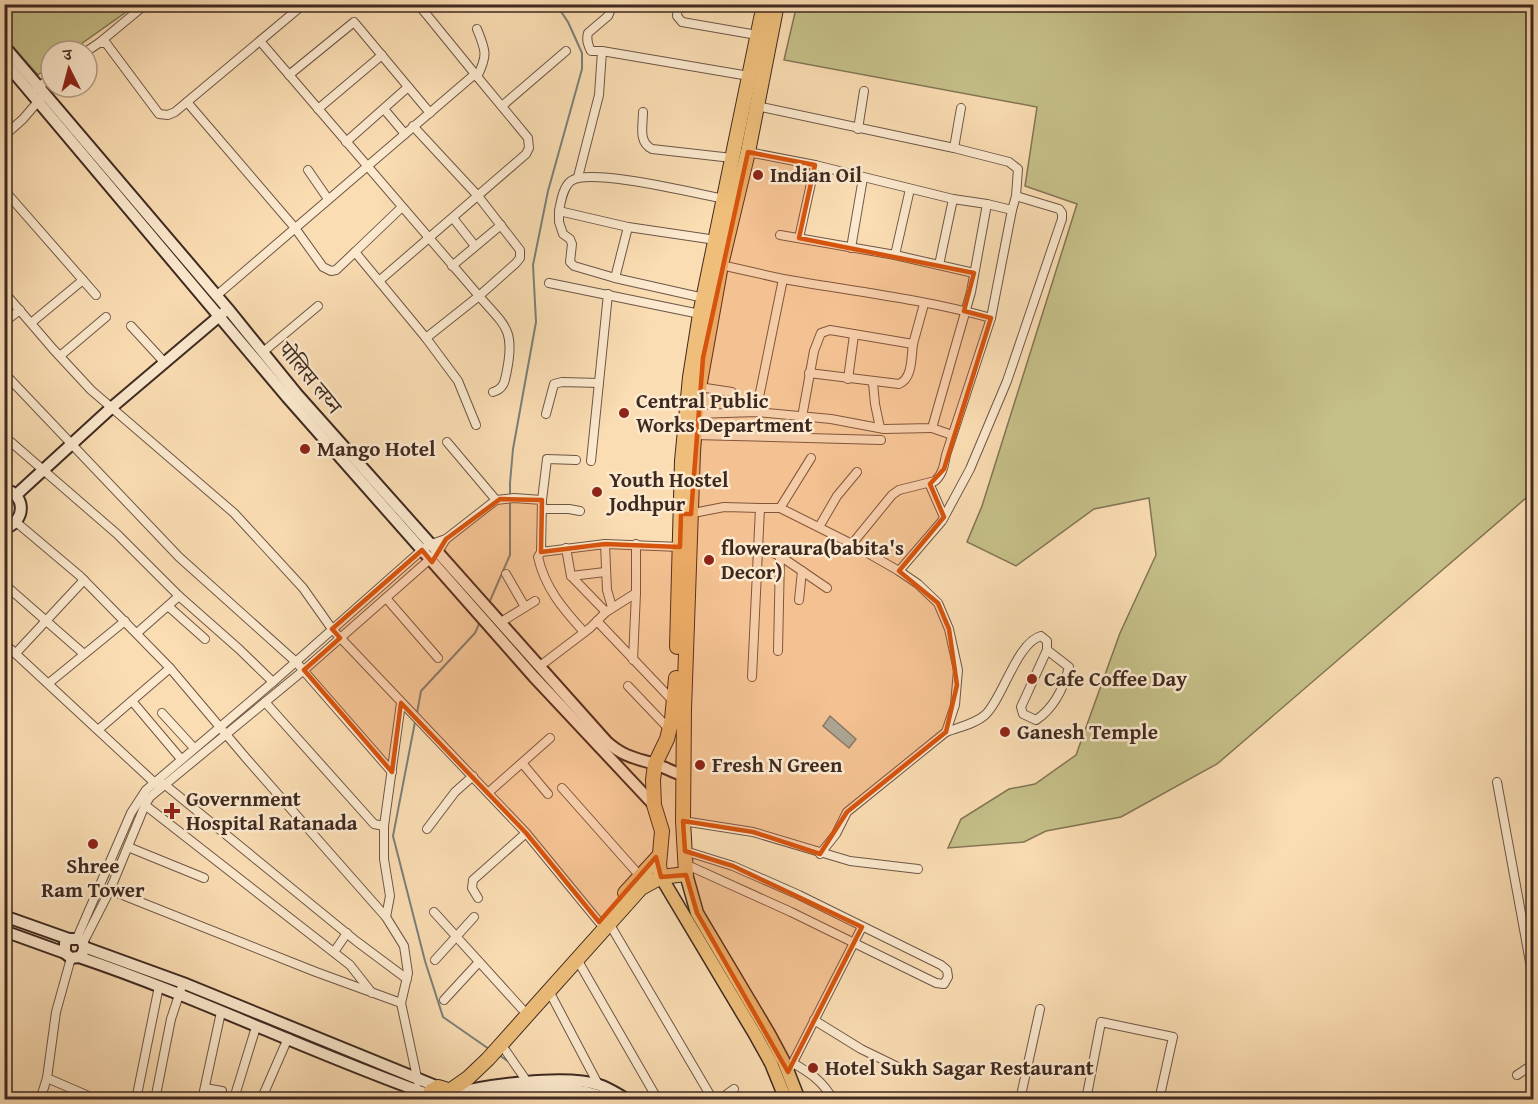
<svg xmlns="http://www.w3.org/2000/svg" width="1538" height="1104" viewBox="0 0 1538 1104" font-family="'Gentium Book Plus','Noto Serif Devanagari',serif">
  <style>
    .green { fill: #c5bf88; stroke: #827454; stroke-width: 1.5 }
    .water { fill: #a1bab5; stroke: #79807a; stroke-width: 1.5 }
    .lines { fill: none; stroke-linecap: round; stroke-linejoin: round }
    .stream { stroke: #79807a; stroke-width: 2 }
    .street-casing { stroke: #6d5646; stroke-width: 10 }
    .secondary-casing { stroke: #3e2921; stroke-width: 14 }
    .primary-casing { stroke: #3e2921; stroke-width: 15 }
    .highway-casing { stroke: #3e2921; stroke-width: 16 }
    .street { stroke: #fce9ce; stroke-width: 8 }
    .secondary { stroke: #fce9ce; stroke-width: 10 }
    .primary { stroke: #eebe7a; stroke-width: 12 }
    .highway { stroke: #eebe7a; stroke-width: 14 }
    .marked { fill: #d7540e; fill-opacity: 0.2; stroke: #d7540e; stroke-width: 4.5; stroke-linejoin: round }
    .poi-dot { fill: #8f2418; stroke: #fce9ce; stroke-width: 2 }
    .labels { text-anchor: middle; stroke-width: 5; stroke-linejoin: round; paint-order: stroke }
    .poi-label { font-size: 21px; font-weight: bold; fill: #3e2921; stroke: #fce9ce; text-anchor: start }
    .street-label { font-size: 21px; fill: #3e2921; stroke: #fce9ce }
  </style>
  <rect width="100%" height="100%" fill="#fbddb3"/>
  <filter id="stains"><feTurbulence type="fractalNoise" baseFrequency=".00333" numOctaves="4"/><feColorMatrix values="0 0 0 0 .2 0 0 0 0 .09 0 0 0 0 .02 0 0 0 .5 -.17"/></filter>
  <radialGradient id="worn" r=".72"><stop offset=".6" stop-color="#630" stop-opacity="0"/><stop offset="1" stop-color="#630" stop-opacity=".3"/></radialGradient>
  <!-- green -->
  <g class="green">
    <path d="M797 4 1533 5V492L1217 764 1121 817 1046 831 1024 842 948 848 961 819 1009 789 1035 784 1076 755 1120 633 1156 555 1149 498 1094 509 1016 566 967 542 982 506 1077 204 1025 186 1037 107 784 60Z"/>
    <path d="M4 5 5 4 136 5 71 51H51V65L38 75 5 38Z"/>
  </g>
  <!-- water -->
  <path class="water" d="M830 716 856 739 849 748 823 726Z"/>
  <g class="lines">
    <!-- stream -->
    <g class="stream">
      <path d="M489 603 510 555V483L513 449 536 322 533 265 548 191 582 69V53L568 22 556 4"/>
      <path d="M417 713 421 691 475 633 480 622"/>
      <path d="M415 722 393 836 425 961 443 1017 489 1049"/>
      <path d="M499 1055 509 1062"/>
      <path d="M553 1093 563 1100"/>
    </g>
    <defs>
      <g id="street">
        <path d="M678 4 677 16 682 22 757 35"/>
        <path d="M477 29C486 51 488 55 477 77"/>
        <path d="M99 43 146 4"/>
        <path d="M87 51 99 43H106L159 114 168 115 175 112 304 4"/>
        <path d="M602 51H591C588 45 586 40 588 33L608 16 613 4"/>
        <path d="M289 75 354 22 430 113"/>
        <path d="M36 89 51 77"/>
        <path d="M187 102 295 228 323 267 331 271 336 270 355 252 426 338 479 296 260 41"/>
        <path d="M502 106 566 51"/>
        <path d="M757 106 954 148 1009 162 1018 169 1016 196 1012 210"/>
        <path d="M318 109 382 55"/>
        <path d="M384 109 405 134"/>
        <path d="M643 112C643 126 638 142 652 149L732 158"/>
        <path d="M413 126 478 196 520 250V258L516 263 479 296C505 326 515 329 507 370 505 381 504 389 493 392"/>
        <path d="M858 129 864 91"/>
        <path d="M4 136 23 119 41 98"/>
        <path d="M346 142 408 87"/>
        <path d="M954 148 961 108"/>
        <path d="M308 170 328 199"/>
        <path d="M578 177 599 95 602 51 749 76"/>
        <path d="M4 190 96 295"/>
        <path d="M559 211C561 201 563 187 571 181 589 167 698 194 725 199"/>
        <path d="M453 218 475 246"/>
        <path d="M628 227 716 240"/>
        <path d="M780 235 895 255 974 273"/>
        <path d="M799 238 815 165"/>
        <path d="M851 248 863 178"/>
        <path d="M355 252 401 208"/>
        <path d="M895 255 910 189"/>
        <path d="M721 265 783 279 756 412"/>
        <path d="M939 265 953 199"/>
        <path d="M452 266 501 225"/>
        <path d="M615 278 628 227 559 211V222L563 234 570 239 572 244 570 262 574 266 615 278 704 298"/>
        <path d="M783 279C852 291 923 299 991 318"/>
        <path d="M379 281 526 154 529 148 528 138 475 74"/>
        <path d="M549 283 700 314"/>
        <path d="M4 292 53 349 91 390 234 513 303 588 332 629 526 833 599 922"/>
        <path d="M216 296 475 74 418 4"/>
        <path d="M4 322 20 310"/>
        <path d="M31 323 83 280"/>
        <path d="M131 326 165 363"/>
        <path d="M426 338 458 381 476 425"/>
        <path d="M263 352 318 306"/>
        <path d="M60 356 106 317"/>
        <path d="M4 373 179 557 296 662 392 772"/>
        <path d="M809 373 899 384C913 378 911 357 913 344"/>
        <path d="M848 379 854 335"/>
        <path d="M873 383 875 404 880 428"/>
        <path d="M699 387 732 392"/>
        <path d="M546 414 554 384 562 382 599 383"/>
        <path d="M696 414 756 412 831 419 884 429 932 428 971 292 987 204 953 199 815 165 748 152"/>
        <path d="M802 417 814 351 821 333 830 330 913 344 924 304"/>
        <path d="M932 428 952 435"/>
        <path d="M694 435 881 440"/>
        <path d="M4 436 117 534 179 596 239 649 273 682"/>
        <path d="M447 442 496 500"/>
        <path d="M591 461 608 294"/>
        <path d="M929 483 944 517"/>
        <path d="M542 500 547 459 576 460"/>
        <path d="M780 508 811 458"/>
        <path d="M542 509H569L580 511"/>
        <path d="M688 514 724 507 760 508"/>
        <path d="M16 522 80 576 170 668 246 758 386 917 390 896 384 859V826L401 703"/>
        <path d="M819 527 837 496 857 472"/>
        <path d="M605 544 607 590 612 607"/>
        <path d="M852 544 892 495 899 490 935 481C943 474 944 465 946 455L991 318 1012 210 987 204"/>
        <path d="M759 547 780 556 827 588"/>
        <path d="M566 548 571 576 606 612 636 593V544"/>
        <path d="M541 552 538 557C545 588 563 609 584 632"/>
        <path d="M899 571 942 521 970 469 1007 381 1062 219V213L1059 209 1016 196"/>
        <path d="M506 574 525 607"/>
        <path d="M571 576 605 572"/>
        <path d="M4 584 84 654"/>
        <path d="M386 598 438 658"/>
        <path d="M799 600 802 571"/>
        <path d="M168 606 205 639"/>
        <path d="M597 621 674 702"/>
        <path d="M501 622 535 601"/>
        <path d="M137 633 179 596"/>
        <path d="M4 643 157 785"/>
        <path d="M778 651 780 556"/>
        <path d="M16 653 84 580"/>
        <path d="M633 660 636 593"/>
        <path d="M540 666 590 628 606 612"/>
        <path d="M752 677 760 508H780L852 544 899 571 918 584 938 603 949 629 958 670 955 705 946 732C959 727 975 724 985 715 1002 700 1017 642 1041 636L1047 641V650L1021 707 1023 714 1036 720C1054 708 1064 687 1069 667L1047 650"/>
        <path d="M49 683 125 621"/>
        <path d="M628 686 669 729"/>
        <path d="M132 701 181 759"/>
        <path d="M265 702 374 824 384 826"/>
        <path d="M162 713 194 748"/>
        <path d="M98 730 170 668"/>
        <path d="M522 763 548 794"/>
        <path d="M1497 782 1534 984"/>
        <path d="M164 784 356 941 407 979"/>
        <path d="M562 788 640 876"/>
        <path d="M489 792 550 738"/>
        <path d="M145 805 350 965 372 993"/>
        <path d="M683 821 753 832 850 861 918 869"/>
        <path d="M427 829 455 792 473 776"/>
        <path d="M128 847 204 878"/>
        <path d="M685 851 733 866 799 895 941 965 947 970 948 977 944 984 936 983 791 912 685 864"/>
        <path d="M820 854 836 834 847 812 946 732"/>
        <path d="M110 890 316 972 401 1003"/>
        <path d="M478 898 472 888 473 880 526 833"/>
        <path d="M434 912 522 1009"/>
        <path d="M386 917 404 946 408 973 401 1003 418 1082"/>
        <path d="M609 923 713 1100"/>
        <path d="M77 938 131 813 146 790 273 682 422 550 431 544 446 539 496 500 514 498 542 500 541 552 605 544 680 547"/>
        <path d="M83 943 110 890 145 805 150 797 304 670 438 552 446 539"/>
        <path d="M334 952 347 933"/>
        <path d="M435 960 474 917"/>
        <path d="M578 961 658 1100"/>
        <path d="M549 991 598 1084"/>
        <path d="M444 1000 479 962"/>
        <path d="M814 1020 861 1049 898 1067"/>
        <path d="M501 1044 528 1083"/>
        <path d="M793 1063C810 1073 823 1081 833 1100"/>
        <path d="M788 1072 862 927"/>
        <path d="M1517 1075 1532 1065 1534 1061"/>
        <path d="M47 1078 98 1100"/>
        <path d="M205 1088 222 1091V1100"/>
        <path d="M544 1090 553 1100"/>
        <path d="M40 1100 47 1078 56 1012 71 958"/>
        <path d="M136 1100 159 986"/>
        <path d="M155 1100 171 1019 183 983"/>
        <path d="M202 1100 221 1012"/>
        <path d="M243 1100 237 1095 236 1092 256 1027"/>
        <path d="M261 1100 288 1038"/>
        <path d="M719 1100 734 1089"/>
        <path d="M1020 1100 1040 1009"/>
        <path d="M1086 1100 1101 1022 1173 1037 1159 1100"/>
      </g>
      <g id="secondary">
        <path d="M4 46 228 309 296 393 607 742C624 757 635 758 655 764 664 767 673 772 682 775"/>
        <path d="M4 61 287 397 534 677 654 805"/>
        <path d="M4 489C27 494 26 523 4 528"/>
        <path d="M16 495 111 408 223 313"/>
        <path d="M4 916 69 939H80C86 945 85 952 79 957L71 958 65 953V943L69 939"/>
        <path d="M4 931 65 953"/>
        <path d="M84 947 183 983 438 1087"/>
        <path d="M79 957C198 997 311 1053 430 1095"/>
        <path d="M449 1095C483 1085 565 1074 599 1085 609 1088 619 1095 628 1100"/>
        <path d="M483 1095C524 1091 571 1081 609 1100"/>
      </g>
      <g id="primary">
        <path d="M686 874 697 913 769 1034 784 1062 799 1100"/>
        <path d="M661 877 756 1036 771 1063 786 1100"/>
      </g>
      <g id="highway">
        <path d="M677 647 682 461 690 377 700 314 764 4"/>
        <path d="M661 877 659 865 662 831 654 805 653 780 655 764 667 739 672 719 676 678"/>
        <path d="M625 893 659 856"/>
        <path d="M448 1092 468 1078 488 1059 641 888 661 877 686 874 683 821 684 710 693 452 697 399 721 265 748 152 777 4"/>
        <path d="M431 1100V1091L438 1087 445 1089 449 1095 448 1100"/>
      </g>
    </defs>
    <!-- street casing -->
    <use href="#street" class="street-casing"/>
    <!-- secondary casing -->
    <use href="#secondary" class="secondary-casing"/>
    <!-- primary casing -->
    <use href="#primary" class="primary-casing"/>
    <!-- highway casing -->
    <use href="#highway" class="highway-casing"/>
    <!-- street -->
    <use href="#street" class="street"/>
    <!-- secondary -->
    <use href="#secondary" class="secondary"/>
    <!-- primary -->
    <use href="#primary" class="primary"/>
    <!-- highway -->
    <use href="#highway" class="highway"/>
  </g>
  <!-- marked area -->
  <path class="marked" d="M748 152 815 165 799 238 974 273 964 311 991 318 944 469 930 484 944 517 899 571 938 603 949 629 957 685 946 732 847 812 820 854 753 832 683 821 685 851 733 866 862 927 788 1072 697 913 686 875 661 877 656 857 599 922 526 833 401 703 392 772 304 670 340 638 332 629 422 550 432 562 446 539 500 499 542 500 541 552 605 544 680 547 681 514H691L703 358Z"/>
  <!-- markers -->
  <g class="poi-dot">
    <circle cx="758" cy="175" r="6"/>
    <circle cx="624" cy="413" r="6"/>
    <circle cx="305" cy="449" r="6"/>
    <circle cx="597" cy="492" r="6"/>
    <circle cx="709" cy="560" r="6"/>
    <circle cx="1032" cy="679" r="6"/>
    <circle cx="1005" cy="732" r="6"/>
    <circle cx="700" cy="765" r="6"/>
    <path d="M169 802h6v6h6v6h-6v6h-6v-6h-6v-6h6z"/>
    <circle cx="93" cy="844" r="6"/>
    <circle cx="813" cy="1068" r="6"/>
  </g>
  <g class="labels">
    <!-- poi labels -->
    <g class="poi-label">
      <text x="770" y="182">Indian Oil</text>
      <text x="636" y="408">Central Public<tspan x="636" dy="24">Works Department</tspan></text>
      <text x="317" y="456">Mango Hotel</text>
      <text x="609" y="487">Youth Hostel<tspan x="609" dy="24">Jodhpur</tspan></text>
      <text x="721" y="555">floweraura(babita's<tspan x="721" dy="24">Decor)</tspan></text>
      <text x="1044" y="686">Cafe Coffee Day</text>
      <text x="1017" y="739">Ganesh Temple</text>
      <text x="712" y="772">Fresh N Green</text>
      <text x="186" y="806">Government<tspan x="186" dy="24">Hospital Ratanada</tspan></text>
      <text x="93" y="873" text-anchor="middle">Shree<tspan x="93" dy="24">Ram Tower</tspan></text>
      <text x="825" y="1075">Hotel Sukh Sagar Restaurant</text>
    </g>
    <!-- street labels -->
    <g class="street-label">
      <text transform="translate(310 378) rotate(50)" y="7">पोलिस लय्न</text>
    </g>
  </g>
  <!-- margin -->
  <rect width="1538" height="1104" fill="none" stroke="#fbddb3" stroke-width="24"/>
  <rect x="6" y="6" width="1526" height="1092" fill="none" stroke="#3e2921" stroke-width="3"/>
  <rect x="12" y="12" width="1514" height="1080" fill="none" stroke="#3e2921" stroke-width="1.5"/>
  <!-- north arrow -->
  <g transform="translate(69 69) rotate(354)"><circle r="28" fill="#fce9ce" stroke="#b09c89" stroke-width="1.5"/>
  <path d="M0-4.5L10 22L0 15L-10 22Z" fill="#8f2418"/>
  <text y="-9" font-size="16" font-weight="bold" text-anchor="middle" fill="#3e2921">उ</text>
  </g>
  <rect width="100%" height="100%" filter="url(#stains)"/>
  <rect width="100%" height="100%" fill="url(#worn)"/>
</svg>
